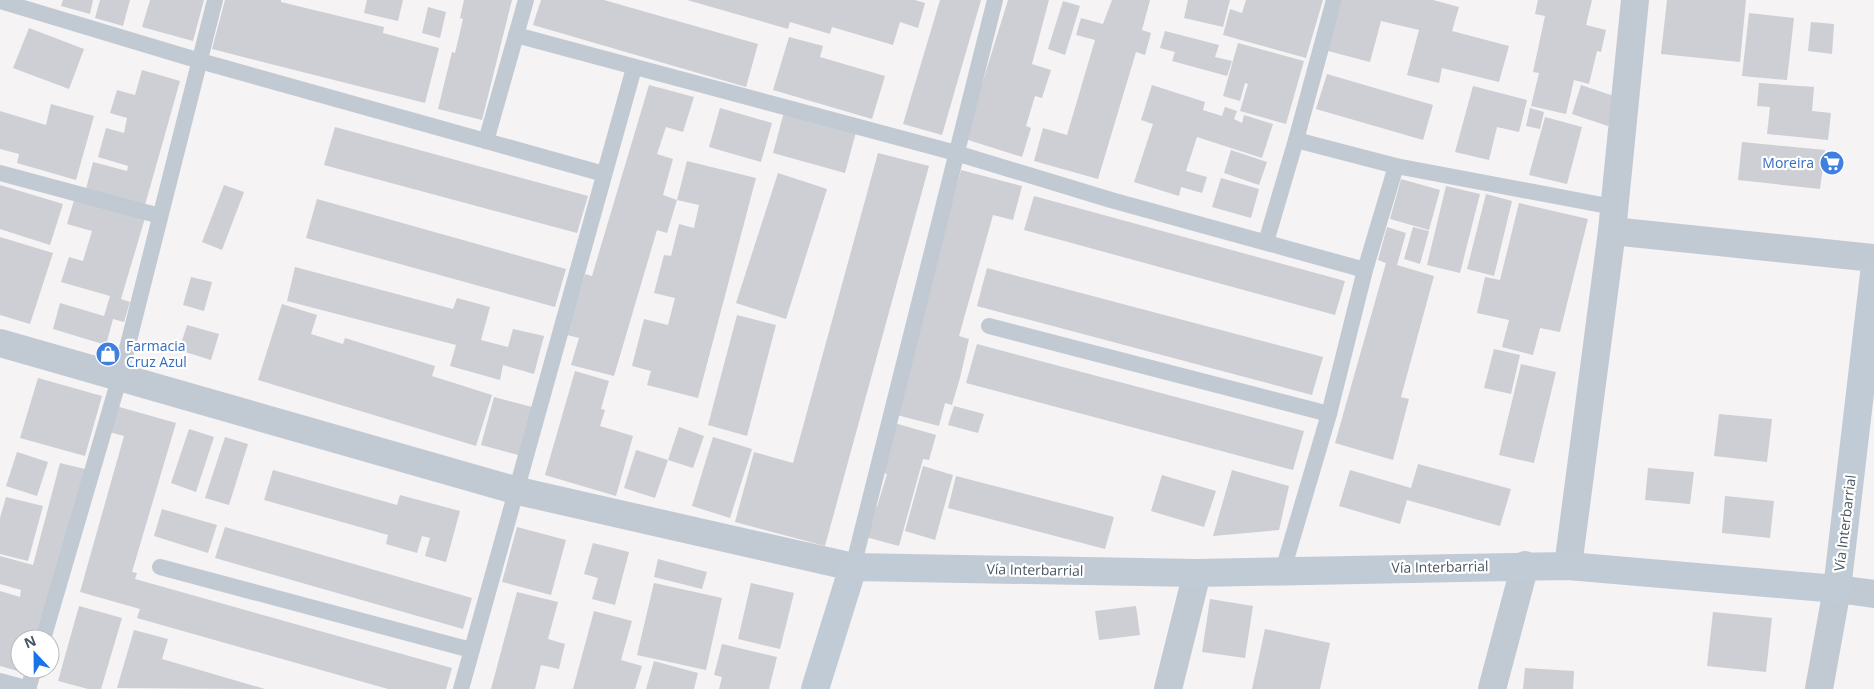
<svg xmlns="http://www.w3.org/2000/svg" width="1874" height="689" viewBox="0 0 1874 689" font-family="'Open Sans',sans-serif">
  <style>
    .building { fill: #cdcfd5 }
    .lines { fill: none; stroke-linecap: round; stroke-linejoin: round }
    .lane { stroke: #c1cad2; stroke-width: 16 }
    .street { stroke: #c1cad2; stroke-width: 28 }
    .secondary { stroke: #c1cbd6; stroke-width: 28 }
    .labels { text-anchor: middle; stroke-width: 4.5; stroke-linejoin: round; paint-order: stroke }
    .shop-label { font-size: 14px; fill: #366cbe; stroke: #fff; text-anchor: end }
    .street-label { font-size: 14px; fill: #4a5661; stroke: #fff }
  </style>
  <rect width="100%" height="100%" fill="#f5f3f3"/>
  <!-- building -->
  <g class="building">
    <path d="M63 0H93L90 14 61 6Z"/>
    <path d="M100 0H130L123 26 95 18Z"/>
    <path d="M150 0H204L193 41 142 27Z"/>
    <path d="M225 0H281V2L384 27 383 33 439 48 425 103 212 49Z"/>
    <path d="M367 0H403L398 21 364 13Z"/>
    <path d="M464 0H512L482 120 438 109 452 52 455 53 463 19 460 18Z"/>
    <path d="M541 0H604L758 44 746 87 533 25Z"/>
    <path d="M687 0H915L925 3 918 28 900 22 893 45 832 27 830 34 790 22 788 29Z"/>
    <path d="M940 0H981L942 135 903 124Z"/>
    <path d="M1008 0H1049L1032 64 1051 70 1042 98 1035 96 1026 126 1031 128 1022 157 965 139Z"/>
    <path d="M1112 0H1150L1142 30 1151 33 1145 55 1136 52 1098 179 1034 161 1043 128 1067 135 1095 40 1076 35 1081 18 1103 24Z"/>
    <path d="M1188 0H1230L1223 27 1184 18Z"/>
    <path d="M1246 0H1323L1306 58 1223 35 1230 9 1242 13Z"/>
    <path d="M1342 0H1433L1459 7 1452 31 1509 46 1499 82 1442 68 1439 83 1407 75 1419 30 1381 21 1370 62 1328 51Z"/>
    <path d="M1538 0H1592L1586 25 1606 30 1601 52 1597 51 1589 84 1574 80 1566 114 1531 106 1539 73 1533 72 1545 16 1535 14Z"/>
    <path d="M1667 0H1746L1740 62 1661 54Z"/>
    <path d="M1063 1 1080 6 1065 55 1048 49Z"/>
    <path d="M428 7 446 12 440 38 422 33Z"/>
    <path d="M1749 13 1794 18 1787 80 1742 76Z"/>
    <path d="M1811 22 1834 24 1832 54 1808 51Z"/>
    <path d="M29 28 84 49 69 89 13 68Z"/>
    <path d="M1165 31 1219 45 1215 57 1232 61 1227 76 1172 61 1175 52 1160 48Z"/>
    <path d="M789 37 823 46 820 57 885 76 872 119 773 90Z"/>
    <path d="M1238 43 1304 61 1286 124 1240 111 1248 84 1245 83 1240 101 1223 96Z"/>
    <path d="M142 70 180 81 145 205 86 189 93 162 127 171 128 166 98 157 106 128 124 133 127 118 110 113 117 90 135 95Z"/>
    <path d="M1327 74 1433 105 1423 140 1316 109Z"/>
    <path d="M1759 83 1814 87 1812 111 1831 113 1828 140 1767 134 1770 107 1757 106Z"/>
    <path d="M649 85 694 97 683 132 666 127 657 154 673 159 663 195 677 200 687 161 756 178 698 398 647 385 651 371 632 366 644 319 668 325 675 298 654 293 664 255 671 256 679 224 694 228 699 205 677 200 667 233 657 230 614 376 571 365 579 338 567 335 585 274 592 276Z"/>
    <path d="M1152 85 1205 102 1203 110 1222 116 1225 107 1237 111 1234 119 1242 123 1244 115 1273 124 1262 158 1197 137 1186 171 1207 177 1202 193 1181 187 1179 196 1134 182 1153 124 1141 120Z"/>
    <path d="M1581 85 1617 97 1608 126 1572 114Z"/>
    <path d="M1473 86 1527 100 1519 132 1497 127 1489 160 1455 152Z"/>
    <path d="M51 104 94 116 76 180 17 163 19 154 0 149V111L46 125Z"/>
    <path d="M720 108 772 123 761 162 709 147Z"/>
    <path d="M1530 108 1544 112 1540 129 1526 126Z"/>
    <path d="M784 112 856 132 845 173 773 153Z"/>
    <path d="M1545 117 1582 127 1567 184 1529 175Z"/>
    <path d="M335 127 588 196 577 233 324 165Z"/>
    <path d="M1742 142 1825 150 1820 189 1738 180Z"/>
    <path d="M1231 150 1267 162 1259 185 1224 173Z"/>
    <path d="M878 153 929 166 825 546 735 522 754 452 793 463Z"/>
    <path d="M961 170 1022 186 1013 220 993 215 959 336 969 339 960 378 952 405 945 403 939 426 893 414Z"/>
    <path d="M778 173 827 189 786 319 736 303Z"/>
    <path d="M1221 178 1259 189 1251 218 1212 207Z"/>
    <path d="M1401 179 1440 190 1429 230 1390 219Z"/>
    <path d="M0 185 63 204 50 245 0 229Z"/>
    <path d="M224 185 244 192 222 250 202 242Z"/>
    <path d="M1446 186 1480 194 1460 273 1427 265Z"/>
    <path d="M1486 194 1512 201 1494 276 1467 269Z"/>
    <path d="M1034 196 1345 281 1335 315 1024 230Z"/>
    <path d="M75 197 145 218 121 299 130 302 124 322 113 319 106 345 53 329 60 303 104 316 110 296 61 282 69 257 83 261 92 231 67 224Z"/>
    <path d="M317 199 566 269 555 307 306 238Z"/>
    <path d="M1519 203 1588 219 1560 332 1540 328 1533 355 1502 347 1509 320 1477 313 1485 277 1500 280Z"/>
    <path d="M1387 227 1406 233 1397 265 1434 276 1401 397 1409 399 1393 460 1335 443 1386 263 1378 260Z"/>
    <path d="M1413 227 1429 231 1420 264 1404 259Z"/>
    <path d="M0 237 53 253 30 324 0 315Z"/>
    <path d="M295 267 453 309 457 298 490 307 481 340 508 347 513 329 544 336 534 374 503 365 500 380 450 366 456 345 287 301Z"/>
    <path d="M987 268 1323 357 1312 395 977 306Z"/>
    <path d="M191 277 212 282 204 311 183 305Z"/>
    <path d="M282 304 317 315 311 334 343 344 345 338 435 366 432 376 492 395 476 446 258 380Z"/>
    <path d="M737 315 776 325 747 436 708 425Z"/>
    <path d="M187 325 219 334 211 360 179 350Z"/>
    <path d="M977 344 1304 431 1293 470 966 383Z"/>
    <path d="M1494 349 1520 355 1511 394 1484 388Z"/>
    <path d="M1521 364 1556 372 1534 463 1499 455Z"/>
    <path d="M575 371 609 381 601 409 605 410 600 426 633 436 616 496 545 475Z"/>
    <path d="M38 378 102 396 85 456 20 438Z"/>
    <path d="M494 397 536 408 522 456 481 445Z"/>
    <path d="M116 406 176 423 132 572 137 573 135 579 452 668 446 689H388L137 618 140 609 80 592 124 436 109 432Z"/>
    <path d="M954 406 984 414 978 433 948 425Z"/>
    <path d="M1719 414 1772 419 1767 462 1714 456Z"/>
    <path d="M891 422 936 435 929 460 923 459 899 546 862 536 871 505 877 507 887 474 877 471Z"/>
    <path d="M679 427 704 436 693 468 668 460 655 498 624 488 636 450 668 460Z"/>
    <path d="M189 429 214 437 196 492 171 483Z"/>
    <path d="M225 437 248 444 229 505 205 498Z"/>
    <path d="M713 437 752 449 730 518 692 506Z"/>
    <path d="M17 452 48 462 37 496 6 486Z"/>
    <path d="M60 463 85 469 38 639H20V669H30L28 674 0 666V591L20 597 21 590 0 584V556L33 565Z"/>
    <path d="M1418 464 1511 489 1500 526 1407 500 1400 524 1339 506 1350 470 1411 488Z"/>
    <path d="M923 466 953 475 935 540 905 531Z"/>
    <path d="M1648 468 1694 472 1690 504 1645 500Z"/>
    <path d="M273 470 397 505 400 495 460 511 446 562 425 556 430 538 422 536 417 553 386 544 388 535 264 500Z"/>
    <path d="M1232 470 1289 486 1279 530 1213 536Z"/>
    <path d="M1162 475 1216 491 1204 527 1151 511Z"/>
    <path d="M956 476 1114 517 1105 549 948 508Z"/>
    <path d="M1725 496 1774 501 1770 538 1722 533Z"/>
    <path d="M6 497 43 506 28 561 0 554V518Z"/>
    <path d="M162 509 217 525 208 553 154 536Z"/>
    <path d="M225 527 472 598 463 629 215 558Z"/>
    <path d="M517 527 566 540 551 595 502 582Z"/>
    <path d="M593 543 629 552 615 605 592 599 598 578 584 574Z"/>
    <path d="M658 559 707 572 702 589 654 577Z"/>
    <path d="M654 583 722 598 706 670 637 655Z"/>
    <path d="M751 583 794 593 780 649 738 639Z"/>
    <path d="M517 592 558 602 548 639 565 644 559 669 541 665 535 689H491Z"/>
    <path d="M1210 599 1253 606 1245 658 1202 652Z"/>
    <path d="M79 606 122 618 101 689H88L58 681Z"/>
    <path d="M1136 606 1140 635 1099 640 1095 611Z"/>
    <path d="M594 611 632 621 621 660 642 666 635 689H573Z"/>
    <path d="M1713 612 1772 618 1766 672 1707 666Z"/>
    <path d="M1265 629 1330 643 1320 689H1252Z"/>
    <path d="M134 630 168 639 162 659 265 689 117 688Z"/>
    <path d="M722 644 777 657 769 689H719L722 677 714 675Z"/>
    <path d="M654 661 698 673 694 689H646Z"/>
    <path d="M1525 668 1574 671 1573 689H1523Z"/>
  </g>
  <g class="lines">
    <!-- lane -->
    <g class="lane">
      <path d="M0 1 200 61 604 174"/>
      <path d="M516 35 956 153 1111 200 1365 270"/>
      <path d="M1296 140 1334 0"/>
      <path d="M486 141 526 0"/>
      <path d="M0 173 160 216"/>
      <path d="M1266 242 1296 140 1396 166 1613 207"/>
      <path d="M989 326 1329 414"/>
      <path d="M160 567 471 650"/>
      <path d="M853 567 995 0"/>
      <path d="M1283 570 1329 414 1365 270 1396 166"/>
      <path d="M43 639 120 376 215 0"/>
      <path d="M0 681 29 689"/>
      <path d="M28 689 34 669"/>
      <path d="M461 689 634 68"/>
    </g>
    <!-- street -->
    <g class="street">
      <path d="M1612 231 1874 258"/>
      <path d="M0 343 518 491 853 567"/>
      <path d="M1568 566 1612 231 1635 0"/>
      <path d="M1168 689 1197 573"/>
      <path d="M1492 689 1525 565"/>
      <path d="M1819 689 1837 589 1874 594"/>
    </g>
    <!-- secondary -->
    <path class="secondary" d="M815 689 853 567 1197 573 1568 566 1837 589 1874 274"/>
  </g>
  <!-- icons -->
  <defs>
    <symbol id="supermarket-disc" viewBox="-11 -11 22 22"><circle r="9.5" fill="#3f7fe0" stroke="#fff"/><path d="M-6-5.5h2.5l.6 2H6L4.5 2H-2.5L-4.4-4H-6ZM-1.5 3.2a1.3 1.3 0 1 0 .1 0ZM3 3.2a1.3 1.3 0 1 0 .1 0Z" fill="#fff"/></symbol>
    <symbol id="shop-disc" viewBox="-11 -11 22 22"><circle r="9.5" fill="#3f7fe0" stroke="#fff"/><path d="M-5-2.5h2.3a2.7 3.5 0 0 1 5.4 0H5L5.5 6h-11ZM-1.5-2.5h3a1.5 2.3 0 0 0-3 0Z" fill="#fff"/></symbol>
  </defs>
  <g fill-rule="evenodd">
    <use href="#supermarket-disc" x="1818" y="149" width="28" height="28"/>
    <use href="#shop-disc" x="94" y="340" width="28" height="28"/>
  </g>
  <g class="labels">
    <!-- shop labels -->
    <g class="shop-label">
      <text x="1814" y="168">Moreira</text>
      <text x="126" y="351" text-anchor="start">Farmacia<tspan x="126" dy="16">Cruz Azul</tspan></text>
    </g>
    <!-- street labels -->
    <g class="street-label">
      <text transform="translate(1845 523) rotate(-83)" y="5">Vía Interbarrial</text>
      <text transform="translate(1440 567) rotate(-1)" y="5">Vía Interbarrial</text>
      <text transform="translate(1035 570) rotate(1)" y="5">Vía Interbarrial</text>
    </g>
  </g>
  <!-- north arrow -->
  <g transform="translate(35 654) rotate(338)"><circle r="24" fill="#ffffff" stroke="#b7bbc0"/>
  <path d="M0-4L9 19L0 12L-9 19Z" fill="#1a73e8"/>
  <text y="-8" font-size="14" font-weight="bold" text-anchor="middle" fill="#4a5661">N</text>
  </g>
</svg>
